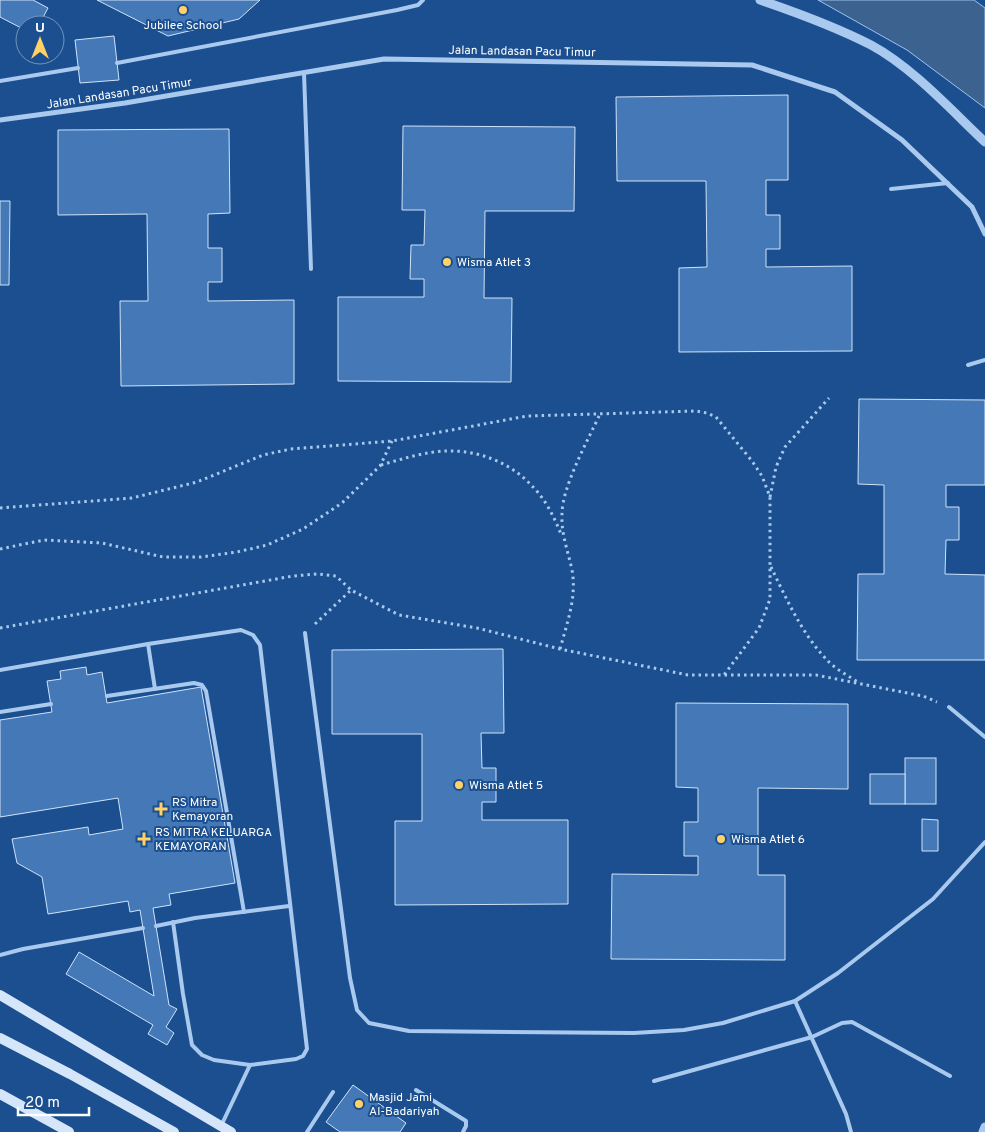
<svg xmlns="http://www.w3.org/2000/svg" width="985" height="1132" viewBox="0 0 985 1132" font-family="Overpass,sans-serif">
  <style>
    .water { fill: #3c6290; stroke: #9cc4f0 }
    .building { fill: #4478b7; stroke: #cfe3fa }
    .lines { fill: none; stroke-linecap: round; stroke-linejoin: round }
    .path { stroke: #a9c9ee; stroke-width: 3; stroke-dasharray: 2.5 4; stroke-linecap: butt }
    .service { stroke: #a9c9ee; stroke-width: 4 }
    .minor { stroke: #a9c9ee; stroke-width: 5 }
    .tertiary { stroke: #a9c9ee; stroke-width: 9 }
    .secondary { stroke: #d6e6fa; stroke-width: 10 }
    .poi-dot { fill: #ffd166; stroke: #1b4f8f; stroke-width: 2 }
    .labels { text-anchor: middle; stroke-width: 4; stroke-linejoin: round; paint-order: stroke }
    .poi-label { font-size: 12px; fill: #fff; stroke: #1b4f8f; text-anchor: start }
    .street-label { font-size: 12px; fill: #fff; stroke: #1b4f8f }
  </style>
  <rect width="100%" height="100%" fill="#1b4f8f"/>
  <!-- water -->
  <path class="water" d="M818 0H974L985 8V108L907 50Z"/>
  <!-- building -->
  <g class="building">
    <path d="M0 0H33L48 8 39 25H25V30L0 17Z"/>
    <path d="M97 0H260L239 19 168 36Z"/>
    <path d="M114 36 119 80 80 83 75 40Z"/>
    <path d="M788 95V180H766V215H780V249H766V267L852 266V351L679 352V268L707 267 706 181H617L616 97Z"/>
    <path d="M403 126 575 127 574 211H485L484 298H512L511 382 338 381V297H424V279H410L411 245H424L425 210H402Z"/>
    <path d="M229 129 230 213 208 214V248H222V282H208V301L294 300V384L121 386 120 301H148L147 214 58 215V130Z"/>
    <path d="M0 201H10L9 285H0Z"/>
    <path d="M859 399 985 400V485H946V507H959V540H946L945 574 985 575V660H857L858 574H884V485L858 484Z"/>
    <path d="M503 649 504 733H481L482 768H496V802H482V820H568V904L395 905V821H422V734H332V650Z"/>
    <path d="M86 667 87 675 102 672 107 703 201 687 235 883 169 894 171 905 153 908 169 1005 177 1009 166 1027 174 1033 167 1045 148 1034 153 1025 66 974 79 952 154 996 140 910 130 912 128 901 48 914 42 877 17 863 12 839 88 827 89 835 123 829 118 798 0 817V720L52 712 47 681 61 679 60 671Z"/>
    <path d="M676 703 848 704V789L758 788V875H785V960L611 959 612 874 698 875V856H684V822H698V788L676 787Z"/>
    <rect x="905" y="758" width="31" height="46"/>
    <rect x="870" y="774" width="35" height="30"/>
    <path d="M922 819 938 820V851H922Z"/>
    <path d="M353 1085 406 1123 400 1132H340L326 1122Z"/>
  </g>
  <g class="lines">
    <!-- path -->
    <g class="path">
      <path d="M381 465C402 459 427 451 448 451 478 450 511 463 531 485 545 498 554 517 561 534"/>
      <path d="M770 497 776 467 785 447 829 398"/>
      <path d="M0 508 132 498 197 482 263 455 291 449 392 441 527 416 696 411 707 413 716 417 752 461 762 476 770 497V599L759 628 724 675"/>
      <path d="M0 549 44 540 102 543 163 557H201L237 552 267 545 303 529 342 503 380 466 392 441"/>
      <path d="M771 567C786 598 802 634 827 660 835 669 849 676 859 683"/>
      <path d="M315 624 351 590 399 615 477 628 560 649 688 675H816L923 696 937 702"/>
      <path d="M0 628 293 576 317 574 336 576 351 590"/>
      <path d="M560 649C567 623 577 597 572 570 568 551 561 534 562 514 562 487 588 440 600 414"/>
    </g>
    <!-- service -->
    <g class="service">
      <path d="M117 63 397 10 418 5 423 0"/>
      <path d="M304 73 311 269"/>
      <path d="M0 81 78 68"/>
      <path d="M891 189 948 183"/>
      <path d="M968 365 985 360"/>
      <path d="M305 633 350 978 357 1010 369 1023 409 1031 634 1033 684 1030 723 1023 795 1001 838 973 933 899 985 842"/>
      <path d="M148 644 155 689"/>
      <path d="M0 670 148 644 241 630 253 635 260 645 307 1049 303 1056 296 1059 250 1065 214 1060 202 1055 192 1045 183 994 173 922"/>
      <path d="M107 696 194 683 202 685 206 691 244 912"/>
      <path d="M949 707 985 737"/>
      <path d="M0 712 51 704"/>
      <path d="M156 926 195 918 289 906"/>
      <path d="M0 955 23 949 143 928"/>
      <path d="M795 1001 846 1114 851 1132"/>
      <path d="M654 1081 812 1037 842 1023 852 1022 950 1076"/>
      <path d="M416 1090 466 1121V1126L463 1132"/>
      <path d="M221 1126 250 1065"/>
      <path d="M307 1132 333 1092"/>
    </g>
    <!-- minor -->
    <path class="minor" d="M0 120 125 103 384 59 752 65 835 92 902 140 972 207 985 234"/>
    <!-- tertiary -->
    <g class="tertiary">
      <path d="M760 0C798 13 836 27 871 45 912 67 951 110 985 142"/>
      <path d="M983 1132 985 1127"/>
    </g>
    <!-- secondary -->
    <g class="secondary">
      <path d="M0 995 231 1132"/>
      <path d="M0 1038 70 1074 174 1132"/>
      <path d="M0 1094 69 1132"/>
    </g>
  </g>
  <!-- markers -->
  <g class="poi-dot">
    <circle cx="183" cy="10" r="5"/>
    <circle cx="447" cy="262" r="5"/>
    <circle cx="459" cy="785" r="5"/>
    <path d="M158.5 801.5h5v5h5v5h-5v5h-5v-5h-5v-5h5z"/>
    <path d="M141.5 831.5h5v5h5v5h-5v5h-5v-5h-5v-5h5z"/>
    <circle cx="721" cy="839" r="5"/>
    <circle cx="359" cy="1104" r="5"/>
  </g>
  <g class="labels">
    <!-- poi labels -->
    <g class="poi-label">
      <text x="183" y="29" text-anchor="middle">Jubilee School</text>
      <text x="457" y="266">Wisma Atlet 3</text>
      <text x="469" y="789">Wisma Atlet 5</text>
      <text x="172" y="806">RS Mitra<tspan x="172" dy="14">Kemayoran</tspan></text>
      <text x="155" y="836">RS MITRA KELUARGA<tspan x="155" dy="14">KEMAYORAN</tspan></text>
      <text x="731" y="843">Wisma Atlet 6</text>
      <text x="369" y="1101">Masjid Jami<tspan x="369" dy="14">Al-Badariyah</tspan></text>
    </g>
    <!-- street labels -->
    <g class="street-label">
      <text transform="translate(522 51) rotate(1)" y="4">Jalan Landasan Pacu Timur</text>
      <text transform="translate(119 93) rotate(-9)" y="4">Jalan Landasan Pacu Timur</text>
    </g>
  </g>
  <!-- north arrow -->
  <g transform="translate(40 40)"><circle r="24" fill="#1b4f8f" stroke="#7695bc"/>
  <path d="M0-4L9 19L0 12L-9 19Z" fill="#ffd166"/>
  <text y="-8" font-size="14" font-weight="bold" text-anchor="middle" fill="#ffffff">U</text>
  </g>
  <!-- scale -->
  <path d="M18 1107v8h71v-8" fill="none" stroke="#ffffff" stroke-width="2.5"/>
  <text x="25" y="1107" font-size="15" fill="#ffffff" stroke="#1b4f8f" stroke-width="4" paint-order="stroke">20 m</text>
</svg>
